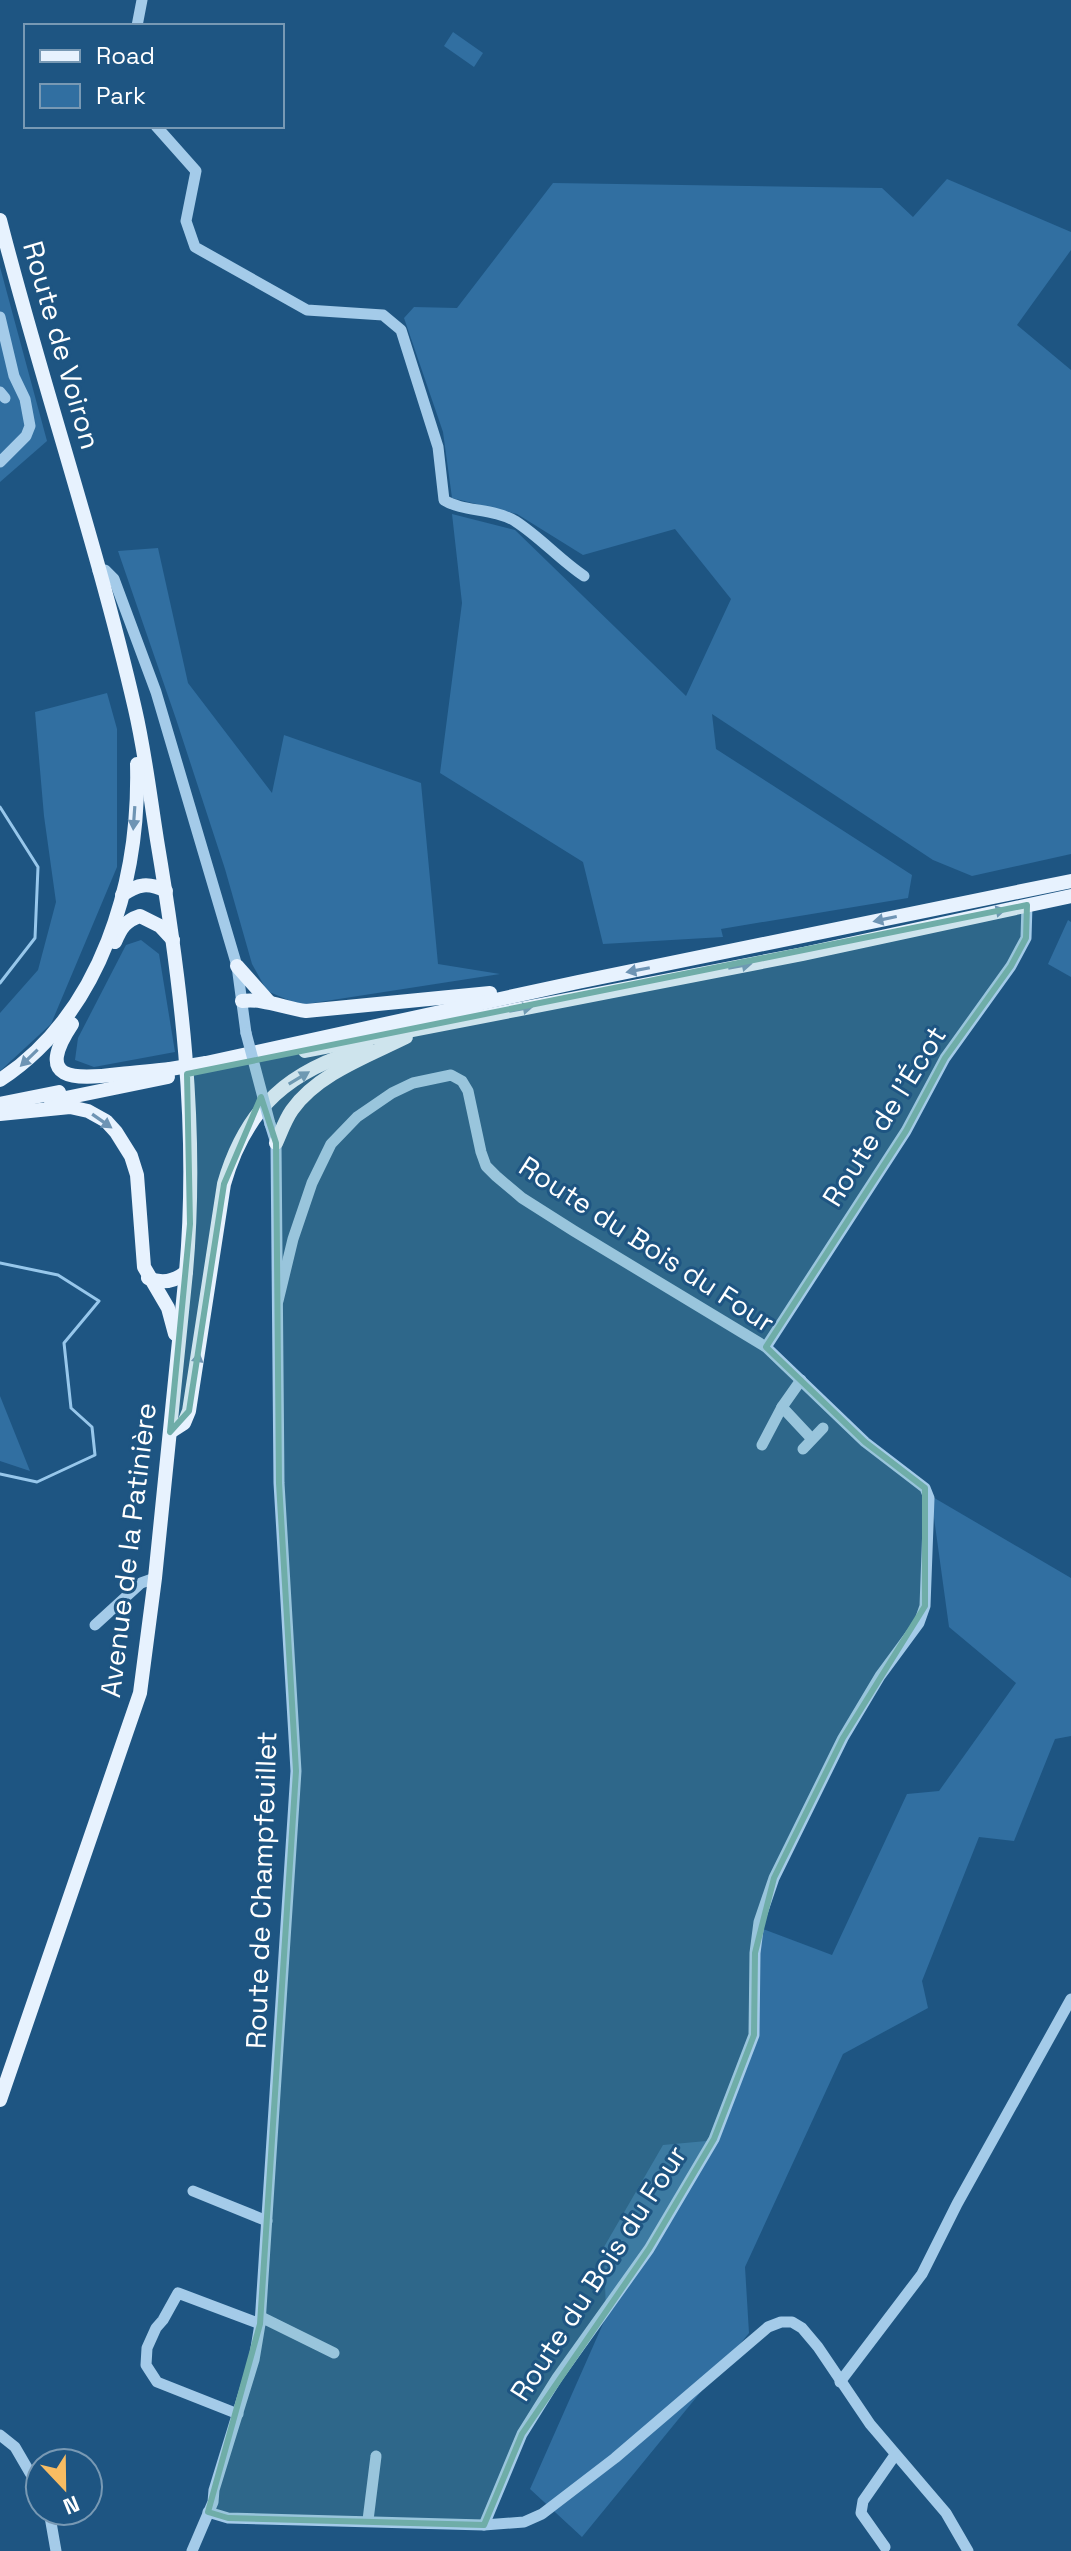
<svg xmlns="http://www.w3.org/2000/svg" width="1071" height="2551" viewBox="0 0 1071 2551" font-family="'Space Grotesk',sans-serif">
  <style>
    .green { fill: #316fa1 }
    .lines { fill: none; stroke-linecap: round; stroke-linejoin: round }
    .stream { stroke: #97c7eb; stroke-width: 3 }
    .minor { stroke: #a4cbe9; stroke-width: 11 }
    .major { stroke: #e7f2fe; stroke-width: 14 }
    .minor-bridge { stroke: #a4cbe9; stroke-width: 11 }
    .major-bridge { stroke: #e7f2fe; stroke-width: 14 }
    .oneway { fill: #6e94b4 }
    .marked { fill: #6fada8; fill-opacity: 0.2; stroke: #6fada8; stroke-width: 6; stroke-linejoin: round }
    .labels { text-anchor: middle; stroke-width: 6; stroke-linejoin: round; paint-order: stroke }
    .street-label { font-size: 28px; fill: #fff; stroke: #1e5582 }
  </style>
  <rect width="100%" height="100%" fill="#1e5582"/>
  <!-- green -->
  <g class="green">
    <path d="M453 32 483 53 474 67 444 46Z"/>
    <path d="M947 179 1071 232V250L1017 325 1071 370V854L972 876 933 860 712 714 716 749 912 875 908 898 721 929 723 937 603 944 583 862 440 773 462 603 452 514 515 530 686 696 731 599 675 529 583 555 517 514 452 498 443 432 404 318 414 307 457 308 553 183 882 188 913 217Z"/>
    <path d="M0 267 47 441 0 482Z"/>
    <path d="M158 548 188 683 272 793 284 735 421 783 438 964 500 974 300 1005 267 991 252 964 225 869 176 719 118 551Z"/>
    <path d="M107 693 117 729V867L51 1024 0 1071V1013L38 970 56 902 44 816 35 712Z"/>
    <path d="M1068 920 1071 922V977L1048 964Z"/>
    <path d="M141 940 159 954 175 1052 94 1067 75 1060 78 1038 126 945Z"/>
    <path d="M0 1396 30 1471 0 1461Z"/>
    <path d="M931 1496 1071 1578V1736L1055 1739 1014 1841 979 1837 922 1981 928 2008 843 2054 745 2267 749 2333 582 2537 530 2489 606 2317 604 2247 663 2145 717 2140 749 2035 763 1929 832 1955 907 1794 939 1791 1016 1683 949 1627Z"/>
  </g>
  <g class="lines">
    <!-- stream -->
    <g class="stream">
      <path d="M0 807 38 867 35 938 0 983"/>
      <path d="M0 1263 58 1275 99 1301 64 1343 71 1408 92 1427 95 1455 37 1482 0 1474"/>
    </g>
    <!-- minor -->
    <g class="minor">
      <path d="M137 26 142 0"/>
      <path d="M156 126 196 171 186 221 195 247 307 310 383 315 401 330 438 447 444 500C463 512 493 508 515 521 540 537 560 560 584 576"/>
      <path d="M0 317 14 376 25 399 30 426 26 436 0 462"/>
      <path d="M0 392 5 398"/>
      <path d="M98 571 105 570 114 579 156 692 237 966 246 1033"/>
      <path d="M278 1301 293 1239 312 1183 331 1144 357 1117 392 1093 413 1083 451 1075 462 1081 468 1091 481 1152 486 1166 496 1176 522 1198 574 1231 766 1347 865 1442 925 1488 929 1498 925 1606 919 1623 880 1676 843 1738 774 1878 759 1922 755 1953 754 2035 714 2139 649 2249 557 2378 522 2434 484 2525"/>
      <path d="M766 1347 906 1131 945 1058 1011 966 1026 938 1027 905"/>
      <path d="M801 1380 782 1407 811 1438"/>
      <path d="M762 1445 782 1407"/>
      <path d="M803 1449 823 1428"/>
      <path d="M95 1625 141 1583 155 1578"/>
      <path d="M193 2191 267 2221"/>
      <path d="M261 2317 334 2353"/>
      <path d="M840 2382 922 2274 957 2204 1071 1999"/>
      <path d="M238 2414 157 2382 146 2365 147 2348 156 2328 163 2320 178 2293 260 2324"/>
      <path d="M0 2435 15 2447 40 2490"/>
      <path d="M49 2511 56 2551"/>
      <path d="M208 2512 228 2518 484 2525 524 2522 542 2514 615 2458 768 2327 781 2322H792L802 2328 818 2347 870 2424 946 2513 968 2551"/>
      <path d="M368 2520 376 2456"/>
      <path d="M885 2547 861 2513 863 2501 895 2455"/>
      <path d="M192 2551 213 2502 214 2490 254 2360 260 2324 296 1771 279 1483 276 1143 270 1124"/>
    </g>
    <!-- major -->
    <g class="major">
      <path d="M0 220C42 384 97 544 135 709 145 752 150 796 157 840 181 983 199 1127 186 1272L155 1578 140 1693 0 2100"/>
      <path d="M122 895C138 884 148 882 166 891"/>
      <path d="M115 942C121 928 125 921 140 916L160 926 173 940"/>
      <path d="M237 966 269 1002"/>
      <path d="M242 1001C263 998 284 1008 306 1011L490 993"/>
      <path d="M72 1024C34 1081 73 1080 120 1074 136 1072 153 1071 170 1069"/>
      <path d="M305 1051 803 954 1071 896"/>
      <path d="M206 1063 578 982 1071 881"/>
      <path d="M0 1080C102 1013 140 881 137 764"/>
      <path d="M51 1101 168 1077"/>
      <path d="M0 1104 59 1092"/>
      <path d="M0 1114 70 1107 88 1111 106 1121 116 1132 131 1156 137 1175 144 1267 168 1308 175 1334"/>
      <path d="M276 1143C281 1132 285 1120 292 1110 317 1074 368 1056 406 1037"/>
      <path d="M148 1278C162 1284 174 1282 186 1272"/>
      <path d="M170 1432 184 1423 189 1411 224 1184C246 1107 290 1069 367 1048"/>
    </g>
    <!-- minor-bridge -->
    <path class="minor-bridge" d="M246 1033 270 1124"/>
    <!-- major-bridge -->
    <path class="major-bridge" d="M170 1069 206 1063"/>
  </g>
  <!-- one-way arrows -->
  <defs><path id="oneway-solid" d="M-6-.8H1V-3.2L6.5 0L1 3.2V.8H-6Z" transform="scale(2)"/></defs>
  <g class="oneway">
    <use href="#oneway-solid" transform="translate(134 818) rotate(94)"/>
    <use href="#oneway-solid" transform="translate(994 912) rotate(-12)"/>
    <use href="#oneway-solid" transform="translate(885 919) rotate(168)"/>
    <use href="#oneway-solid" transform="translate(740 966) rotate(-11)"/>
    <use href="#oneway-solid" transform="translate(638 970) rotate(169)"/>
    <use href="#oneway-solid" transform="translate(521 1009) rotate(-11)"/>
    <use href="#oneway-solid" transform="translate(29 1058) rotate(136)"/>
    <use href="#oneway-solid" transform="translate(299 1078) rotate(-31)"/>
    <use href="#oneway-solid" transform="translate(102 1121) rotate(35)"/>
    <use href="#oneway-solid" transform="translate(197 1364) rotate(-81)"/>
  </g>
  <!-- marked area -->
  <path class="marked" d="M1027 905 1026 938 1011 966 945 1058 906 1131 766 1347 865 1442 925 1488V1606L843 1738 774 1878 755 1953 754 2035 714 2139 649 2249 522 2434 484 2525 228 2518 208 2512 260 2324 296 1771 279 1483 276 1143 261 1097 224 1184 189 1411 170 1432 190 1224 187 1074Z"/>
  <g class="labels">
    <!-- street labels -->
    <g class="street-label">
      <text transform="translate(62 345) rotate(74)" y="10">Route de Voiron</text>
      <text transform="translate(884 1116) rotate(-58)" y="10">Route de l'Écot</text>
      <text transform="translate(647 1244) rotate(33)" y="10">Route du Bois du Four</text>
      <text transform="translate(128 1550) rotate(-83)" y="10">Avenue de la Patinière</text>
      <text transform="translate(261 1890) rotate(-88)" y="10">Route de Champfeuillet</text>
      <text transform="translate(598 2273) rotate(-57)" y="10">Route du Bois du Four</text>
    </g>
  </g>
  <!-- legend -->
  <rect x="24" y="24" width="260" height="104" fill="#1e5582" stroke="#7899b4" stroke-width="2"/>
  <rect x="40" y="50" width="40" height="12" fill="#e7f2fe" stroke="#7899b4" stroke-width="2"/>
  <text x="96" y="64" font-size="24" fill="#ffffff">Road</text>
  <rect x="40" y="84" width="40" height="24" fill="#316fa1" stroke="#7899b4" stroke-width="2"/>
  <text x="96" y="104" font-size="24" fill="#ffffff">Park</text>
  <!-- north arrow -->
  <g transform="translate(64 2487) rotate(158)"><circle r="38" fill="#1e5582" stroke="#7899b4" stroke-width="2"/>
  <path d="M0-6L14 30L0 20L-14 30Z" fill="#f8bc62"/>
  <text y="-12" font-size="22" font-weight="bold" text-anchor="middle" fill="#ffffff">N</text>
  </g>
</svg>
